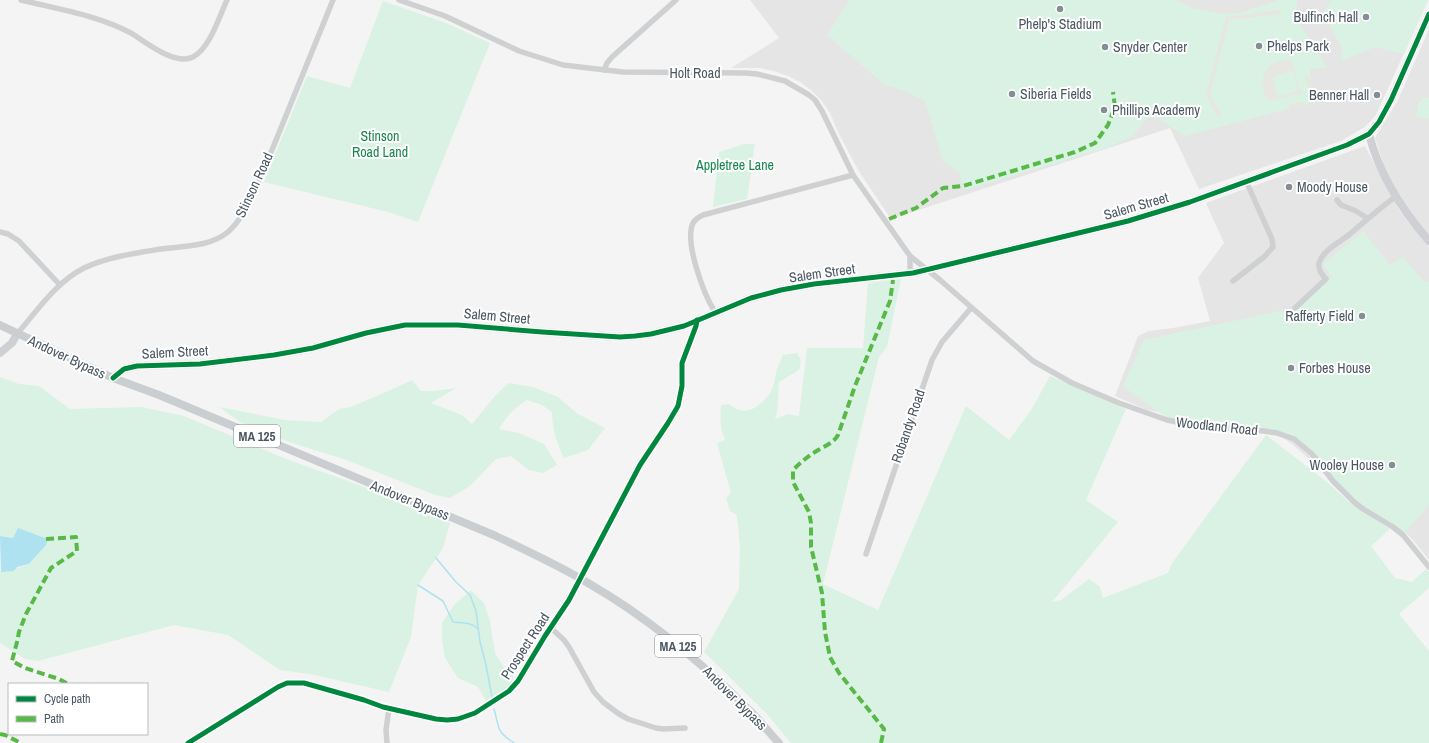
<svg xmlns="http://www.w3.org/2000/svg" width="1429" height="743" viewBox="0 0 1429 743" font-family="'Archivo Narrow',sans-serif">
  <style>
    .education { fill: #e6e5e6 }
    .green { fill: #d9f2e3 }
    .sand { fill: #e7e6e1; fill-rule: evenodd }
    .water { fill: #aee2f0 }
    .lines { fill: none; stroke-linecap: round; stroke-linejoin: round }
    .stream { stroke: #aee2f0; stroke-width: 1.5 }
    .street { stroke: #ced0d2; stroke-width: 5.5 }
    .secondary { stroke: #ced0d4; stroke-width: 8 }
    .primary { stroke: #caced1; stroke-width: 8 }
    .quiet { stroke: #58b947; stroke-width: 4; stroke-dasharray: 8 4; stroke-linecap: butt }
    .cycleway-casing { stroke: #fff; stroke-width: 8 }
    .cycleway { stroke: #00873e; stroke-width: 5 }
    .poi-dot { fill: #868d94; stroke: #fff; stroke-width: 1.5 }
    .labels { text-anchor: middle; stroke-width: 4; stroke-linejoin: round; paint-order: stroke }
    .shield { fill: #fff; stroke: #808990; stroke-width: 1 }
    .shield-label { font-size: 13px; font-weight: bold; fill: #4a5661 }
    .poi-label { font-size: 14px; fill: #4a5661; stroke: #fff; text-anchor: start }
    .street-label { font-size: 14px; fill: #4a5661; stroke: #fff }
    .park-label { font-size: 14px; fill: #17864f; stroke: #fff }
  </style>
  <rect width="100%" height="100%" fill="#f4f4f4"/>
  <!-- education -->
  <g class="education">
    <path d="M750 0H1428L1376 115 1365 127 1341 141 1199 189 1170 128 891 219 860 173 850 155 838 132 830 113 822 101 812 91 800 82 788 76 774 71 760 68H731L779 38Z"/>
    <path d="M1429 29V237L1398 195 1385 168 1375 138 1398 100Z"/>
    <path d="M1365 146 1398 208 1405 218 1429 247V560L1413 540 1400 527 1358 501 1293 445 1271 429 1147 410 1115 396 1138 336 1149 331 1173 328 1210 321 1198 278 1224 243 1206 203Z"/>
  </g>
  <!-- green -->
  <g class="green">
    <path d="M849 0H1177L1192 8 1224 14 1239 13 1279 0H1296L1298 6 1293 13 1327 68 1310 69C1310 74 1310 82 1312 86 1316 94 1319 94 1314 104L1307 107 1300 106 1185 136 1154 116 1144 121 1133 136 1107 148 964 190 959 172 943 161 925 101 905 91 885 85 827 35Z"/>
    <path d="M1331 0H1428L1404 54 1375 47 1341 61 1342 48 1331 28 1324 12Z"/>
    <path d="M383 1 446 23 490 43 418 222 388 212 264 182 307 76 350 88Z"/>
    <path d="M1423 97 1429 98V119L1416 116 1419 101 1422 102Z"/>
    <path d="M744 144H755L747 199 713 207 719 152Z"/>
    <path d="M1363 231 1390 265 1403 257 1425 283 1429 281V505L1403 535 1350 498 1312 454 1294 439 1277 433 1185 424 1164 416 1123 386 1144 340 1295 308 1319 287 1332 278 1323 264Z"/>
    <path d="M901 279 887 347 879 357 823 584 878 610 966 406 1009 440 1031 410 1050 376 1126 409 1086 500 1118 522 1052 602 1061 600 1089 579 1100 587 1103 598 1168 573 1172 563 1266 435 1327 482 1349 502 1390 529 1371 546 1395 578 1412 582 1426 569 1429 572V588L1399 614 1429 651V743H791L766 713 704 652 739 589 740 547 737 517V515L730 511 726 498 731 493 717 443 725 440C720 429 720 416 721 405L729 404C745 418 759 408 770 393 774 387 775 377 777 369 779 364 781 360 783 355L797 353 801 360 799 370 779 382C777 394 780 407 775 419L788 414 799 416 807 348H863L868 283Z"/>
    <path d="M0 377 19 384 39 386 70 409 141 407 184 416 286 459 359 485 409 507 450 523 443 548 418 585 411 637 389 692 310 674 280 670 228 635 174 625 38 661 25 659 0 643V571H14C19 565 24 567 29 564 35 560 44 545 48 539L34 534 13 538 0 536Z"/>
    <path d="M412 380 421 391H434L456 388 431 403 462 415 472 424 495 396 508 383 533 387 558 397 578 414 605 428 588 450 564 458C557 443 552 429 552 412L542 405 527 400C514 408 506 417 499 429L519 433 544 444 557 465 543 473 529 470 511 456 496 459 470 486 450 498 435 495 344 459 301 446 274 436 240 422 219 407 285 420 321 422 339 409 351 407 386 392Z"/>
    <path d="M471 590 484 603 490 621 495 653 503 666 514 676 509 687 486 701 478 687 458 678 445 658 442 639V623L454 605Z"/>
  </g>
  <!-- sand -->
  <g class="sand">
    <path d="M1280 10V14L1229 20 1210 94 1222 116 1218 117 1206 95 1226 17Z"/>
    <path d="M1284 60 1292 61 1299 88 1302 90 1303 93 1301 95 1297 94 1269 101C1256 85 1263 63 1284 60ZM1290 71 1294 73 1298 89 1296 92 1280 96 1277 94 1273 79 1275 76Z"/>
    <path d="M1308 75C1309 78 1310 83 1311 85 1316 94 1319 94 1314 104 1307 107 1300 106 1292 108L1293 110H1291L1289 106 1290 104 1299 102 1306 104 1312 102 1314 97 1313 91 1308 86 1305 78Z"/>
  </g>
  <!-- water -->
  <path class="water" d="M18 528 48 539 46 545 29 564 17 567 14 571 1 572 0 536 13 538Z"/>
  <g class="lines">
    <!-- stream -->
    <g class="stream">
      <path d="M436 558 456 582 470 595 476 611 480 642 486 665 492 697"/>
      <path d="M418 585 443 601 453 622C462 623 472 622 478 629"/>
      <path d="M494 709C500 729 495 730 514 743"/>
    </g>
    <!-- street -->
    <g class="street">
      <path d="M21 0C58 9 97 15 131 33 147 43 175 66 193 57 210 48 219 17 227 0"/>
      <path d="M399 0 445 16 519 51 563 65 623 72 745 73 757 74 785 81 809 95 815 100 822 111 853 175 910 256V268L913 273"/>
      <path d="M604 70 607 63 612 57 676 0"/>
      <path d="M1337 200 1341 205 1356 211 1367 218"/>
      <path d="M0 232 8 234 19 241 60 285"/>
      <path d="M910 256 940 280 1033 361 1072 383 1119 403 1167 420 1197 426 1264 431 1277 433 1294 439 1312 454 1333 481 1354 502 1363 509 1393 527 1403 535 1429 567"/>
      <path d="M1233 281 1264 257 1273 247 1272 239 1246 181"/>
      <path d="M1295 308 1326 279C1322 275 1318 270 1319 263 1323 250 1340 242 1350 234 1365 221 1379 209 1395 197"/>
      <path d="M715 312C704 295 684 242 693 223 695 219 699 217 703 215L853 175"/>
      <path d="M17 334C37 311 56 282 84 268 107 257 136 253 161 249 183 246 210 247 228 232 244 218 252 195 261 177L333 0"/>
      <path d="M866 554 932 360 942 342 971 308"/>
      <path d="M551 628 564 640 569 647 594 692 603 702 619 714 628 719 656 728 663 729 685 728"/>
      <path d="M188 743 278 687 287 683H304L364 700 383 707 436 719 447 720 458 719 475 713 509 691 518 681 545 636 569 600 640 465 668 423 678 406 682 386V363L696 326 697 320"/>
      <path d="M387 743 386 730 389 708"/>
    </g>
    <!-- secondary -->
    <g class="secondary">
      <path d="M1369 134C1379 174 1402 210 1429 241"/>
      <path d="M0 353 12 343 17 334"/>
      <path d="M113 378 124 369 137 366 200 364 274 355 313 348 366 333 405 325H458L542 332 620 337 635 336 651 334 684 326 751 298 781 290 814 284 913 273 1128 221 1190 202 1347 145 1369 134 1379 122 1391 100 1429 14"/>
    </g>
    <!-- primary -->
    <path class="primary" d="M0 325 113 378 159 395 496 536C527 551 558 565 588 583 647 617 700 661 748 709 759 719 768 732 779 743"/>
    <!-- quiet -->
    <g class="quiet">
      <path d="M889 219 916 208 943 188 963 186 1075 152 1095 143 1108 125 1115 107 1113 92"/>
      <path d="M46 539 76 537 77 551 51 568 26 614 19 632 17 642 12 661 25 668 59 679 68 684"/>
      <path d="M0 734 5 735 21 743"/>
      <path d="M881 743 884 729 839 673 830 657 825 632 822 593 811 547V523L809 512 793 482V470C800 463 807 457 815 452 824 446 833 444 838 435L855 386 890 301 893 280"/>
    </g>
    <defs>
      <g id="cycleway">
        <path d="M113 378 124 369 137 366 200 364 274 355 313 348 366 333 405 325H458L542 332 620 337 635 336 651 334 684 326 751 298 781 290 814 284 913 273 1128 221 1190 202 1347 145 1369 134 1379 122 1391 100 1429 14"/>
        <path d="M188 743 278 687 287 683H304L364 700 383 707 436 719 447 720 458 719 475 713 509 691 518 681 545 636 569 600 640 465 668 423 678 406 682 386V363L696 326 697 320"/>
      </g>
    </defs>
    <!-- cycleway casing -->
    <use href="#cycleway" class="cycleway-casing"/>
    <!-- cycleway -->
    <use href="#cycleway" class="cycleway"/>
  </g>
  <!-- markers -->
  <g class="poi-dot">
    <circle cx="1060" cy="9" r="4"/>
    <circle cx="1366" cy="17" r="4"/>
    <circle cx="1259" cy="46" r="4"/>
    <circle cx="1105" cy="47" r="4"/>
    <circle cx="1012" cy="94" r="4"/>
    <circle cx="1377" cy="95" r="4"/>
    <circle cx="1104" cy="110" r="4"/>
    <circle cx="1289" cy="187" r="4"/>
    <circle cx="1362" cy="316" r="4"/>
    <circle cx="1291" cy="368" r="4"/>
    <circle cx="1392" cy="465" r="4"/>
  </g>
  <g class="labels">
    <!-- shield labels -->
    <g class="shield">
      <rect x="234" y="425" width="46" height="22" rx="3"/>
      <rect x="655" y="635" width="46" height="22" rx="3"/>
    </g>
    <g class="shield-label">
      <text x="257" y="441">MA 125</text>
      <text x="678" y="651">MA 125</text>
    </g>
    <!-- poi labels -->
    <g class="poi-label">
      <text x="1358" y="22" text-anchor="end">Bulfinch Hall</text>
      <text x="1060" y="29" text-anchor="middle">Phelp's Stadium</text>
      <text x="1267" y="51">Phelps Park</text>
      <text x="1113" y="52">Snyder Center</text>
      <text x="1020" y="99">Siberia Fields</text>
      <text x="1369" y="100" text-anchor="end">Benner Hall</text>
      <text x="1112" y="115">Phillips Academy</text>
      <text x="1297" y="192">Moody House</text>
      <text x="1354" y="321" text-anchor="end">Rafferty Field</text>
      <text x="1299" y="373">Forbes House</text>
      <text x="1384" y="470" text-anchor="end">Wooley House</text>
    </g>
    <!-- street labels -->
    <g class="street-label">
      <text x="695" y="78">Holt Road</text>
      <text transform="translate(254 185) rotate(-65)" y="5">Stinson Road</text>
      <text transform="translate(1136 206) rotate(-16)" y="5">Salem Street</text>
      <text transform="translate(822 273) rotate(-8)" y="5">Salem Street</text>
      <text transform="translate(497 316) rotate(5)" y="5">Salem Street</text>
      <text transform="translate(175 352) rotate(-3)" y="5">Salem Street</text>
      <text transform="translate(67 357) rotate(25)" y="5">Andover Bypass</text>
      <text transform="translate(908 426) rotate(-71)" y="5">Robandy Road</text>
      <text transform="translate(1217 426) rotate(6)" y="5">Woodland Road</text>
      <text transform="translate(410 500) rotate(22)" y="5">Andover Bypass</text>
      <text transform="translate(525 646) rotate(-57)" y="5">Prospect Road</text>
      <text transform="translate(735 698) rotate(45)" y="5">Andover Bypass</text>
    </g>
    <!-- park labels -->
    <g class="park-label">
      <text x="380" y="141">Stinson<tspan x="380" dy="16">Road Land</tspan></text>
      <text x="735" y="170">Appletree Lane</text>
    </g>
  </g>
  <!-- legend -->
  <rect x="8" y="683" width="140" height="52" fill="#ffffff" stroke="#b7bbc0"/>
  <rect x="16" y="696" width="20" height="6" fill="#00873e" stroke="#b7bbc0"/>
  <text x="44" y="703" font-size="12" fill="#4a5661">Cycle path</text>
  <rect x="16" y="716" width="20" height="6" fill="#58b947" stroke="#b7bbc0"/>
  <text x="44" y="723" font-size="12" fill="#4a5661">Path</text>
</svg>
